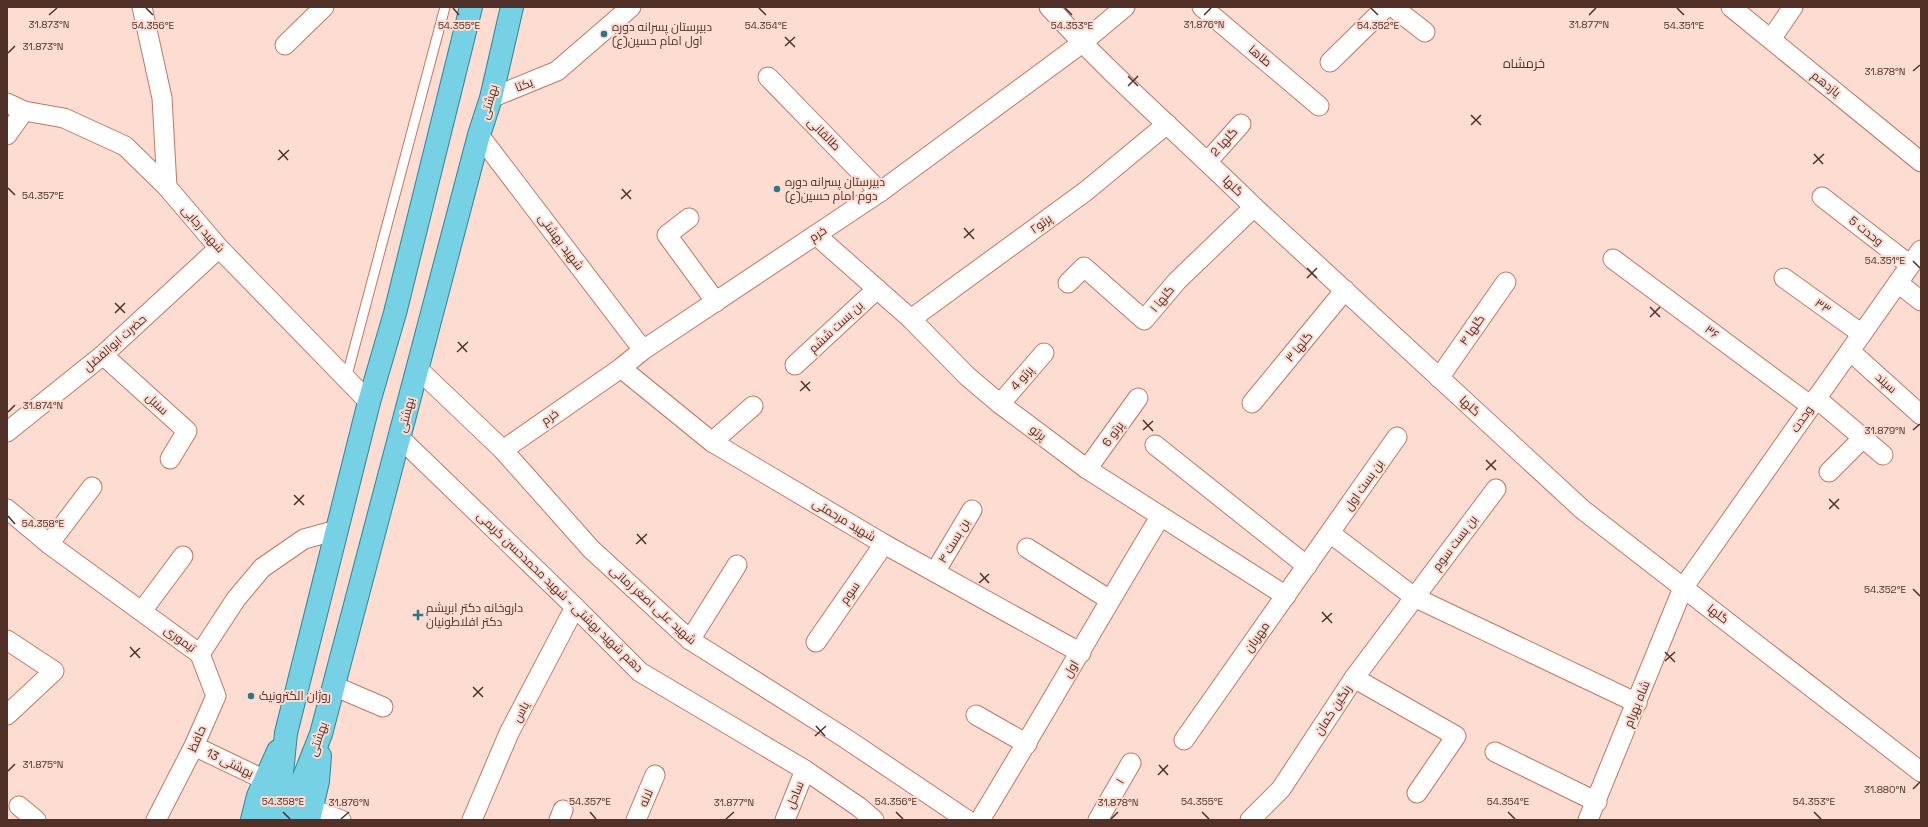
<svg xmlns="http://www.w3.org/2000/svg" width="1928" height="827" viewBox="0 0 1928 827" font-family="'Space Grotesk',Cairo,sans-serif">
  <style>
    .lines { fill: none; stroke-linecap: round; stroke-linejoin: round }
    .service-casing { stroke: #c17762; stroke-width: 11 }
    .minor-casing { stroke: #c17762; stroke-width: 21 }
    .primary-casing { stroke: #2e8597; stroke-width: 24 }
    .service { stroke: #fff; stroke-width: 9 }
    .minor { stroke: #fff; stroke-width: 19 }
    .primary { stroke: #76d1e5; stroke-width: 22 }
    .ticks { fill: none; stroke: #503027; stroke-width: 1.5 }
    .poi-dot { fill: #317485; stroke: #fddcd2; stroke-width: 1.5 }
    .labels { text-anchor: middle; stroke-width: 4; stroke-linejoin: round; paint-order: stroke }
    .poi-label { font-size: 12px; fill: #503027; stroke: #fddcd2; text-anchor: start }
    .street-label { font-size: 12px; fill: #503027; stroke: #fddcd2 }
    .neighbourhood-label { font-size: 13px; fill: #503027; stroke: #fddcd2 }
    .ticks-label { font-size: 10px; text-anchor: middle; fill: #503027; stroke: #fddcd2; stroke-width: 4; stroke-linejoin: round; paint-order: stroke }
  </style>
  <rect width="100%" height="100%" fill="#fddcd2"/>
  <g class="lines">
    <defs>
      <path id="service" d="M346 379 445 7"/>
      <g id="minor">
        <path d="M142 7 162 98 167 187"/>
        <path d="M1049 7C1113 78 1186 140 1254 207L1583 510 1921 772"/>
        <path d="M1202 7 1319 106"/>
        <path d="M1393 7 1425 32"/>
        <path d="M1731 7 1921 162"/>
        <path d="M1771 39 1793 7"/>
        <path d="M285 45 324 7"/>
        <path d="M1330 62 1386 7"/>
        <path d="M768 77 880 192"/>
        <path d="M491 98 557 71 631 7"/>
        <path d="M7 103 24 111 64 118 125 146 167 187 219 248 369 402"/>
        <path d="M7 135 24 111"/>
        <path d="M479 135 643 350"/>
        <path d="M1208 161 1241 124"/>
        <path d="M1822 197 1910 265"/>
        <path d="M689 218 667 235 716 302"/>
        <path d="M816 235 911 319 967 376 1000 404 1087 469 1286 596"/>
        <path d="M1613 259 1811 406"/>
        <path d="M1784 278 1862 334"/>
        <path d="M1068 283 1084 267 1144 320 1177 281 1254 207"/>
        <path d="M1898 283 1921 301"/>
        <path d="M911 319 1086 191 1167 124"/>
        <path d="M1850 351 1921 415"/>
        <path d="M103 355 187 431 170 459"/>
        <path d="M795 365 877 289"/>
        <path d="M621 368 712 442 884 544 1081 653"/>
        <path d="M418 369 503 450 591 549 690 640 845 738 967 820"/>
        <path d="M1439 378 1506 282"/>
        <path d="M1816 398 1883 455"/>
        <path d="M1252 403 1345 290"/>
        <path d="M1000 404 1044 353"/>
        <path d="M7 432 103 355 219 248"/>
        <path d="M400 438 575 607 640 672 805 770 859 807 874 820"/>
        <path d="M712 442 753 406"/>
        <path d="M1155 445 1307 566"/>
        <path d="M503 450 621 368 643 350 880 192 1082 43 1125 7"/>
        <path d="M1087 469 1138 398"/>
        <path d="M1829 472 1863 438"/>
        <path d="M7 509 49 544 200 654"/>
        <path d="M1330 533 1414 597 1637 703"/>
        <path d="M49 544 92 487"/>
        <path d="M1027 548 1110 600"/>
        <path d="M935 572 972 510"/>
        <path d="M142 611 183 556"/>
        <path d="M7 640 54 671 7 715"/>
        <path d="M690 640 737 565"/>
        <path d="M816 642 884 544"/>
        <path d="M200 654 236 599 262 568 304 539 337 530"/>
        <path d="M1354 678 1456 736 1417 793"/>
        <path d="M334 686 383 707"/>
        <path d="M976 715 1027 744"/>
        <path d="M1184 740 1397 437"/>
        <path d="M194 746 265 780"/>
        <path d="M1495 752 1597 802"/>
        <path d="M19 806 36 820"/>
        <path d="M312 809 341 820"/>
        <path d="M156 820 194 746 216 696 200 654"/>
        <path d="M472 820 509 733 575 607"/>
        <path d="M559 820 563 810"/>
        <path d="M636 820 655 775"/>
        <path d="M785 820 805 770"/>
        <path d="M980 820C1041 720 1099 618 1160 517"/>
        <path d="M1098 820 1131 763"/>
        <path d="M1250 820 1281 789 1354 678 1496 489"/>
        <path d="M1588 820 1683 588 1921 250"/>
      </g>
      <g id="primary">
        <path d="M252 820 258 796 278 751"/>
        <path d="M271 820 281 783 286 733 369 402 395 313 471 7"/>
        <path d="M290 820 298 792 321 734 479 135 491 98 512 7"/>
        <path d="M309 820 318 781 320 756"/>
      </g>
    </defs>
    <!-- service casing -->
    <use href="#service" class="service-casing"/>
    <!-- minor casing -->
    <use href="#minor" class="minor-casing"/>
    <!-- primary casing -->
    <use href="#primary" class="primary-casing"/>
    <!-- service -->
    <use href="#service" class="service"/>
    <!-- minor -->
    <use href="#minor" class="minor"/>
    <!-- primary -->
    <use href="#primary" class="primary"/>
  </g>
  <!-- ticks -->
  <path class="ticks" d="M146 8 153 15M453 8 459 15M759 8 766 15M1065 8 1072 15M1371 8 1378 15M1677 8 1684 15M49 15 57 8M1204 15 1211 8M1589 15 1596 8M785 37 795 47M785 46 795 37M8 53 15 46M1913 71 1920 65M1128 76 1138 86M1128 86 1138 76M1471 115 1481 125M1471 125 1481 115M279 150 288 160M1814 154 1823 164M278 160 289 150M1813 164 1824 154M8 188 15 195M622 189 631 199M621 199 631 190M964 228 974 239M964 238 974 229M1913 261 1920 268M1307 268 1317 278M1307 278 1317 268M115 303 125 313M1650 307 1660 317M115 313 125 303M1650 317 1660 307M458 342 467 352M457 352 468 342M801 381 810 391M800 391 810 382M8 412 15 405M1143 420 1153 431M1143 430 1153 421M1913 430 1920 424M1486 460 1496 470M1486 470 1496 460M294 495 304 505M1829 499 1839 509M294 505 304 495M1829 509 1839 499M8 516 15 524M637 534 646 544M636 544 647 534M980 573 989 583M979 583 989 574M1913 589 1920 596M1322 612 1332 623M1322 622 1332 613M130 647 140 658M1665 652 1675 662M130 657 140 648M1665 661 1675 652M473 687 483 697M473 697 483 687M816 726 825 736M815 736 826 726M1159 765 1168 775M8 771 15 764M1158 775 1168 765M1913 789 1920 782M283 812 290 819M590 812 596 819M896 812 903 819M1202 812 1209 819M1508 812 1515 819M1814 812 1821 819M341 819 349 812M726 819 734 812M1111 819 1118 812"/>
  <!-- markers -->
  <g class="poi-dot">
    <circle cx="604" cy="34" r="4"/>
    <circle cx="777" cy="189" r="4"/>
    <path d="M416 609h4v4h4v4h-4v4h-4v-4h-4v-4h4z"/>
    <circle cx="251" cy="696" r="4"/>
  </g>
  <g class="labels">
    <!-- poi labels -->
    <g class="poi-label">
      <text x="612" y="31">دبیرستان پسرانه دوره<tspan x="612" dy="14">اول امام حسین(ع)</tspan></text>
      <text x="785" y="186">دبیرستان پسرانه دوره<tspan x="785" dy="14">دوم امام حسین(ع)</tspan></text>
      <text x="426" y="612">داروخانه دکتر ابریشم<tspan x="426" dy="14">دکتر افلاطونیان</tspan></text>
      <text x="259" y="700">روژان الکترونیک</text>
    </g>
    <!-- street labels -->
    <g class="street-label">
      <text transform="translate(1260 56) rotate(40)" y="4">طاها</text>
      <text transform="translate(1826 84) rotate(39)" y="4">یازدهم</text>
      <text transform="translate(524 85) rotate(-22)" y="4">یکتا</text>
      <text transform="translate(489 102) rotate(-74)" y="4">بهشتی</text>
      <text transform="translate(824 134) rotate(45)" y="4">طالقانی</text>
      <text transform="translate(1224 142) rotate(-48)" y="4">گلها 2</text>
      <text transform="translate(1233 186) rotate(45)" y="4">گلها</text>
      <text transform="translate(1041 224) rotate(-36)" y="4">پرتو۲</text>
      <text transform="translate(203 229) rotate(49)" y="4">شهید رجایی</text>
      <text transform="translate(1866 231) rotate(38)" y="4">5 وحدت</text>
      <text transform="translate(818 234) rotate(-34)" y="4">خرم</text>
      <text transform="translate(561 242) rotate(53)" y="4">شهید بهشتی</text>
      <text transform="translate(1162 299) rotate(-50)" y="4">گلها ۱</text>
      <text transform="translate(1823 306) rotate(35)" y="4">۳۳</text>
      <text transform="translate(836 327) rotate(-43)" y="4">بن بست ششم</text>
      <text transform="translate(1472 330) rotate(-55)" y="4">گلها ۴</text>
      <text transform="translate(1712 332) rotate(37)" y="4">۳۶</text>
      <text transform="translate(115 343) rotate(-41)" y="4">حضرت ابوالفضل</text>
      <text transform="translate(1299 347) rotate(-50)" y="4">گلها ۳</text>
      <text transform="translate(1022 378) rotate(-49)" y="4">پرتو 4</text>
      <text transform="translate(1886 383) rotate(42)" y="4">سپند</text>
      <text transform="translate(157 404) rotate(43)" y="4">سنبل</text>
      <text transform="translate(1470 406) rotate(43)" y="4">گلها</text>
      <text transform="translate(406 415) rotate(-76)" y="4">بهشتی</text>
      <text transform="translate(550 417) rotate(-35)" y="4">خرم</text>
      <text transform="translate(1802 419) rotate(-55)" y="4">وحدت</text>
      <text transform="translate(1038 433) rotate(37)" y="4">پرتو</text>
      <text transform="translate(1113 434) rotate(-54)" y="4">پرتو 6</text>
      <text transform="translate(1364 485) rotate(-55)" y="4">بن بست اول</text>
      <text transform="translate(844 520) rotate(31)" y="4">شهید مرحمتی</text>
      <text transform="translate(954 541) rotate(-59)" y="4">بن بست ۴</text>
      <text transform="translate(1455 543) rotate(-53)" y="4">بن بست سوم</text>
      <text transform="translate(560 592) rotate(44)" y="4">دهم شهید بهشتی - شهید محمدحسن کریمی</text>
      <text transform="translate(850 593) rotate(-55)" y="4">سوم</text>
      <text transform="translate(653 605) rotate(42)" y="4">شهید علی اصغر زمانی</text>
      <text transform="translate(1718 614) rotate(38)" y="4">گلها</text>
      <text transform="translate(1257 637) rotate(-55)" y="4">مهربان</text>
      <text transform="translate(180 639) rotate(36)" y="4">تیموری</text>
      <text transform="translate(1071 669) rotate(-59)" y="4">اول</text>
      <text transform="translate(1637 704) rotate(-68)" y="4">شاه بهرام</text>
      <text transform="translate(1333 710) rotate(-57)" y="4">رنگین کمان</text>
      <text transform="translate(521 712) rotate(-62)" y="4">یاس</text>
      <text transform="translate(197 739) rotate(-66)" y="4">حافظ</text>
      <text transform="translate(318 739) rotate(-71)" y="4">بهشتی</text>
      <text transform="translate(230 763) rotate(26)" y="4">بهشتی 13</text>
      <text transform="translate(1120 781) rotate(-59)" y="4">۱</text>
      <text transform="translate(795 795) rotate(-68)" y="4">ساحل</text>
      <text transform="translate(646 798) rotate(-67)" y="4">لاله</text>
    </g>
    <!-- neighbourhood labels -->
    <g class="neighbourhood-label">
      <text x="1524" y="68">خرمشاه</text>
    </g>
  </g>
  <g class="ticks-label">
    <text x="49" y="28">31.873°N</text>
    <text x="1204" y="28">31.876°N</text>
    <text x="1589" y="28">31.877°N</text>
    <text x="153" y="29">54.356°E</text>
    <text x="459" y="29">54.355°E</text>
    <text x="766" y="29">54.354°E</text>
    <text x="1072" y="29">54.353°E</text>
    <text x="1378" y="29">54.352°E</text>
    <text x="1684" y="29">54.351°E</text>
    <text x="43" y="50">31.873°N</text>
    <text x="1885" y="75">31.878°N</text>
    <text x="43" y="199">54.357°E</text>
    <text x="1885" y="264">54.351°E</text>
    <text x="43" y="409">31.874°N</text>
    <text x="1885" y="434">31.879°N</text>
    <text x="43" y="527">54.358°E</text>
    <text x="1885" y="593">54.352°E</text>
    <text x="43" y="768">31.875°N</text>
    <text x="1885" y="793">31.880°N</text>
    <text x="283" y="805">54.358°E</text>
    <text x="590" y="805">54.357°E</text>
    <text x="896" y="805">54.356°E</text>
    <text x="1202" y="805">54.355°E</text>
    <text x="1508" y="805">54.354°E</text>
    <text x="1814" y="805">54.353°E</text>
    <text x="349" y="806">31.876°N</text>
    <text x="734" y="806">31.877°N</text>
    <text x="1118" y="806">31.878°N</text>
  </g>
  <!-- border -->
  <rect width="1928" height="827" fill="none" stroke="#503027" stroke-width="16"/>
</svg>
